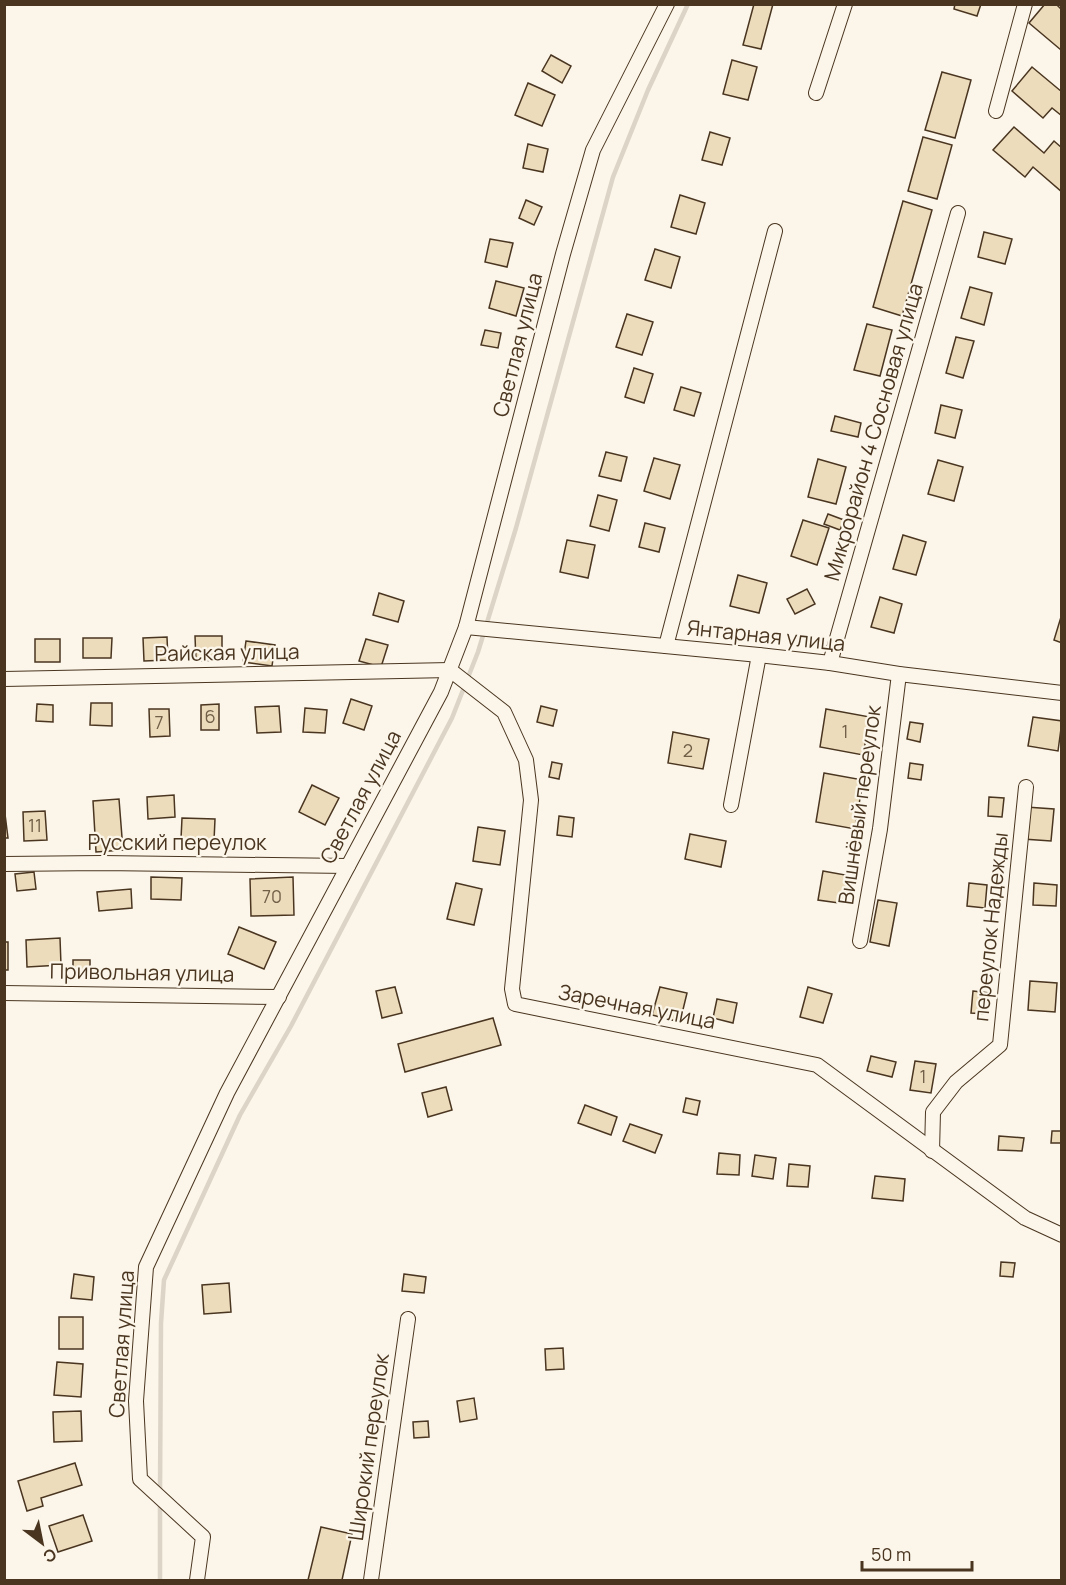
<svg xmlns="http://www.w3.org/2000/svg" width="1066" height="1585" viewBox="0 0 1066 1585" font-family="Manrope,sans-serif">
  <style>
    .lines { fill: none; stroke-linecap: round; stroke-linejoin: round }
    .stream { stroke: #dcd4c6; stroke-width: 4.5 }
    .building { fill: #ecdcbc; stroke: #4a3520; stroke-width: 1.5 }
    .street-casing { stroke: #4a3520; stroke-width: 16 }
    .street { stroke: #fbf6e9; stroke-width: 14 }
    .labels { text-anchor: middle; stroke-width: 4.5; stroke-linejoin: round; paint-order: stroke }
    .number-label { font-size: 18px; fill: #725f47 }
    .street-label { font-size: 21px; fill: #4a3520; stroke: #fbf6e9 }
  </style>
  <rect width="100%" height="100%" fill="#fbf6e9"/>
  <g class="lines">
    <!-- stream -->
    <g class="stream">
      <path d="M160 1494 161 1323 164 1280 240 1115 291 1026 452 718 478 652 516 528 613 177 648 90 688 4"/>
      <path d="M160 1502V1580"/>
    </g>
  </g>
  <!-- building -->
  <g class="building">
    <path d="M754 4H773L761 49 743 45Z"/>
    <path d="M955 4H981L977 16 954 9Z"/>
    <path d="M1045 4H1056L1062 10 1061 50 1029 23Z"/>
    <path d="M551 55 571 66 562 83 542 71Z"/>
    <path d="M732 60 757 67 748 100 723 94Z"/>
    <path d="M1032 67 1062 92V116L1052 108 1043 118 1012 91Z"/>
    <path d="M942 72 971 80 955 138 925 130Z"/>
    <path d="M528 83 555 95 542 126 515 115Z"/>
    <path d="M1014 127 1044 153 1054 141 1062 148V192L1033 167 1025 177 993 150Z"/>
    <path d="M710 132 730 138 722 165 702 160Z"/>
    <path d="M923 137 952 145 937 199 908 191Z"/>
    <path d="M528 144 548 149 543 172 523 168Z"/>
    <path d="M680 195 705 203 696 234 671 227Z"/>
    <path d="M526 200 542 207 534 225 519 218Z"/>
    <path d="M903 201 932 210 902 316 873 307Z"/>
    <path d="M984 232 1012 239 1005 264 978 257Z"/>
    <path d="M490 239 513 243 507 267 485 262Z"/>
    <path d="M655 249 680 257 671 288 645 280Z"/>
    <path d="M496 281 524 288 516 316 489 308Z"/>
    <path d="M970 287 992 293 984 325 961 318Z"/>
    <path d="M627 314 653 322 642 355 616 347Z"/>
    <path d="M867 324 892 330 880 376 854 370Z"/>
    <path d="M485 330 501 333 498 348 481 345Z"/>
    <path d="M956 337 974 341 963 378 946 373Z"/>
    <path d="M634 368 653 374 644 403 625 397Z"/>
    <path d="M681 387 701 393 694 416 674 410Z"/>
    <path d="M941 405 962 410 955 438 935 433Z"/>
    <path d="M835 416 861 423 858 437 831 431Z"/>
    <path d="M606 452 627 457 621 481 599 476Z"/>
    <path d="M654 458 680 465 670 499 644 491Z"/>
    <path d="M818 459 846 467 836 504 808 497Z"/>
    <path d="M938 460 963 467 954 501 928 494Z"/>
    <path d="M598 495 617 500 609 531 590 526Z"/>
    <path d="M828 514 844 520 840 530 824 524Z"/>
    <path d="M803 520 829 528 817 565 791 556Z"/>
    <path d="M645 523 665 528 659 552 639 547Z"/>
    <path d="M903 535 926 542 916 575 893 569Z"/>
    <path d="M567 540 595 545 588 578 560 572Z"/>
    <path d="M738 575 767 583 759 613 730 606Z"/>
    <path d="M807 589 815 604 795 614 787 599Z"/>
    <path d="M379 593 404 601 398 622 373 615Z"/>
    <path d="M880 597 902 604 894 633 871 627Z"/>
    <path d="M1061 617H1062V643L1054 640Z"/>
    <path d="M195 636H222V660L196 661Z"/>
    <path d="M167 637 168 660 144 661 143 638Z"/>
    <path d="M83 638H112L111 658H83Z"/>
    <rect x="35" y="639" width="25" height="23"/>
    <path d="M366 639 388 645 381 667 359 661Z"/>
    <path d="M246 641 275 645 272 666 243 662Z"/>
    <path d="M351 699 372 706 364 730 343 723Z"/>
    <path d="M91 703H112V726L90 725Z"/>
    <path d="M37 704 53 705V722L36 721Z"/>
    <path d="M219 704V730H201V705Z"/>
    <path d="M279 706 281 732 257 733 255 707Z"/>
    <path d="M541 706 557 710 553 726 537 722Z"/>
    <path d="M305 708 327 710 325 733 303 732Z"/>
    <path d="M149 709H169L170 736 150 737Z"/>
    <path d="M826 709 870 717 863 755 820 747Z"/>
    <path d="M1033 717 1062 721 1058 751 1028 746Z"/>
    <path d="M910 722 923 724 920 742 907 739Z"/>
    <path d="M673 732 709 739 703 769 668 763Z"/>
    <path d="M552 762 562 764 559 779 549 777Z"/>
    <path d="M910 763 923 765 921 780 908 778Z"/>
    <path d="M824 773 863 780 855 829 816 822Z"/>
    <path d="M312 785 339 798 325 825 299 812Z"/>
    <path d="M174 795 175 817 148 819 147 797Z"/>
    <path d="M989 797 1004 798 1002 817 988 816Z"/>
    <path d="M119 799 123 850 96 852 93 801Z"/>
    <path d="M4 806 8 838H4Z"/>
    <path d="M1026 807 1054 809 1051 841 1023 839Z"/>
    <path d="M45 811 47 840 24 841 23 812Z"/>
    <path d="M559 816 574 818 572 837 557 835Z"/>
    <path d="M182 818 215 819 214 841 181 839Z"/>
    <path d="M478 827 505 831 500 865 473 861Z"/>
    <path d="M690 834 726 841 721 867 685 859Z"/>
    <path d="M823 871 851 876 846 904 818 900Z"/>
    <path d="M34 872 36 889 17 891 15 874Z"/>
    <path d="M151 877 182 878 181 900 151 899Z"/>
    <path d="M293 877 294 915 251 916 250 879Z"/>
    <path d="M456 883 482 889 474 925 447 919Z"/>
    <path d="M969 883 987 885 985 908 967 906Z"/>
    <path d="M1034 883 1057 885 1056 906 1033 905Z"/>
    <path d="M131 889 132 908 99 911 97 892Z"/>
    <path d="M878 900 897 903 889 946 870 942Z"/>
    <path d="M239 927 276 942 264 969 228 954Z"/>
    <path d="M60 938 61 965 27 967 26 940Z"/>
    <rect x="4" y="942" width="4" height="28"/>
    <rect x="73" y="960" width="17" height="14"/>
    <path d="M1030 981 1057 983 1055 1012 1028 1010Z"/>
    <path d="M395 987 402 1013 382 1018 376 991Z"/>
    <path d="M660 987 687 993 680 1022 652 1015Z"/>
    <path d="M808 987 832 994 823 1023 800 1017Z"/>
    <path d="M973 991 989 993 986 1014 971 1013Z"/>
    <path d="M717 999 737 1003 733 1023 713 1018Z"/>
    <path d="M493 1018 501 1045 405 1072 398 1044Z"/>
    <path d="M871 1056 896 1062 892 1077 867 1071Z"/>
    <path d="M915 1061 936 1064 931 1093 910 1090Z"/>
    <path d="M446 1087 452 1110 428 1117 422 1093Z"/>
    <path d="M686 1098 700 1101 697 1115 683 1112Z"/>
    <path d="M585 1105 617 1117 611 1135 578 1123Z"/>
    <path d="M630 1124 662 1135 655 1153 623 1141Z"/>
    <path d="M1052 1131H1062V1143H1051Z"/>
    <path d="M999 1136 1024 1138 1022 1151 998 1150Z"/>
    <path d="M719 1153 740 1155 739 1175 717 1174Z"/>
    <path d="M755 1155 776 1158 773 1179 752 1176Z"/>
    <path d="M789 1164 810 1166 808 1187 787 1186Z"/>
    <path d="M875 1176 905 1179 903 1201 872 1198Z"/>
    <path d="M1001 1262 1015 1263 1013 1277 1000 1276Z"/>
    <path d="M74 1274 94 1277 92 1300 71 1298Z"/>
    <path d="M404 1274 426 1277 424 1293 402 1291Z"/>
    <path d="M229 1283 231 1312 204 1314 202 1285Z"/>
    <rect x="59" y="1317" width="24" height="32"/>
    <path d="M563 1348 564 1369 546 1370 545 1349Z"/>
    <path d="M57 1362 83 1364 81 1397 54 1395Z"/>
    <path d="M474 1398 477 1419 460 1422 457 1401Z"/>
    <path d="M81 1411 82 1441 54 1442 53 1412Z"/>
    <path d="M428 1421 429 1437 414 1438 413 1422Z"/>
    <path d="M75 1463 82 1485 41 1498 43 1506 27 1511 18 1481Z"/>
    <path d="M83 1515 92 1541 58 1552 49 1526Z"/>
    <path d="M321 1527 352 1534 342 1580H308Z"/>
  </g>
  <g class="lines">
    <defs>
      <g id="street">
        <path d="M816 93 845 4"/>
        <path d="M996 111 1025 4"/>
        <path d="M466 627 759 655 830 663 899 674 1062 693"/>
        <path d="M666 646 775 231"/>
        <path d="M830 663 958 213"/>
        <path d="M4 679 450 670 504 712 526 760 531 800 512 989 515 1004 817 1065 1025 1218 1062 1235"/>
        <path d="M731 805 759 655"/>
        <path d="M4 864 102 863 348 866"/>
        <path d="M860 941 880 829 899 674"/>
        <path d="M4 993 279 997"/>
        <path d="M932 1151 933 1112 956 1082 1000 1045 1026 787"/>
        <path d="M197 1580 203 1537 140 1479 136 1401 146 1267 227 1093 441 692 466 627 563 254 593 150 667 4"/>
        <path d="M371 1580 408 1319"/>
      </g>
    </defs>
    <!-- street casing -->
    <use href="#street" class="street-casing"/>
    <!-- street -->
    <use href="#street" class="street"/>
  </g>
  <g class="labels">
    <!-- number labels -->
    <g class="number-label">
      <text x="210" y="723">6</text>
      <text x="159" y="729">7</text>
      <text x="845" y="738">1</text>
      <text x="688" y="757">2</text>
      <text x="35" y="832">11</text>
      <text x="272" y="903">70</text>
      <text x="923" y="1083">1</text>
    </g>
    <!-- street labels -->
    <g class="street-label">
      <text transform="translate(518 345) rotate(-76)" y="7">Светлая улица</text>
      <text transform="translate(874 432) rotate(-74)" y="7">Микрорайон 4 Сосновая улица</text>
      <text transform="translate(766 636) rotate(6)" y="7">Янтарная улица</text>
      <text transform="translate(227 653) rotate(-1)" y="7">Райская улица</text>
      <text transform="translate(361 797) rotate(-62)" y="7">Светлая улица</text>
      <text transform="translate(860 805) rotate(-82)" y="7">Вишнёвый переулок</text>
      <text x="177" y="850">Русский переулок</text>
      <text transform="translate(991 927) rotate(-84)" y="7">переулок Надежды</text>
      <text transform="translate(142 973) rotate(1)" y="7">Привольная улица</text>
      <text transform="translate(637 1007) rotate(11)" y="7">Заречная улица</text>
      <text transform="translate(122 1344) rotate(-86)" y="7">Светлая улица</text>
      <text transform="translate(369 1447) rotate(-82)" y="7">Широкий переулок</text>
    </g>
  </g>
  <!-- border -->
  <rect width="1066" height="1585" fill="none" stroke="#4a3520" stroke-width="12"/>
  <!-- north arrow -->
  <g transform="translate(42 1543) rotate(148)" stroke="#fbf6e9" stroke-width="4.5" paint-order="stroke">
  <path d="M0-4.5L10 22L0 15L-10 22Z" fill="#4a3520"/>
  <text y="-9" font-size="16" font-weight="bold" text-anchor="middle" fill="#4a3520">С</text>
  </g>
  <!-- scale -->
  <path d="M862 1561v9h110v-9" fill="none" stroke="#4a3520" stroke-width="3"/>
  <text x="871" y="1561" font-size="18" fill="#4a3520" stroke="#fbf6e9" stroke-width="4.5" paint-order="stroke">50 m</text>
</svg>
